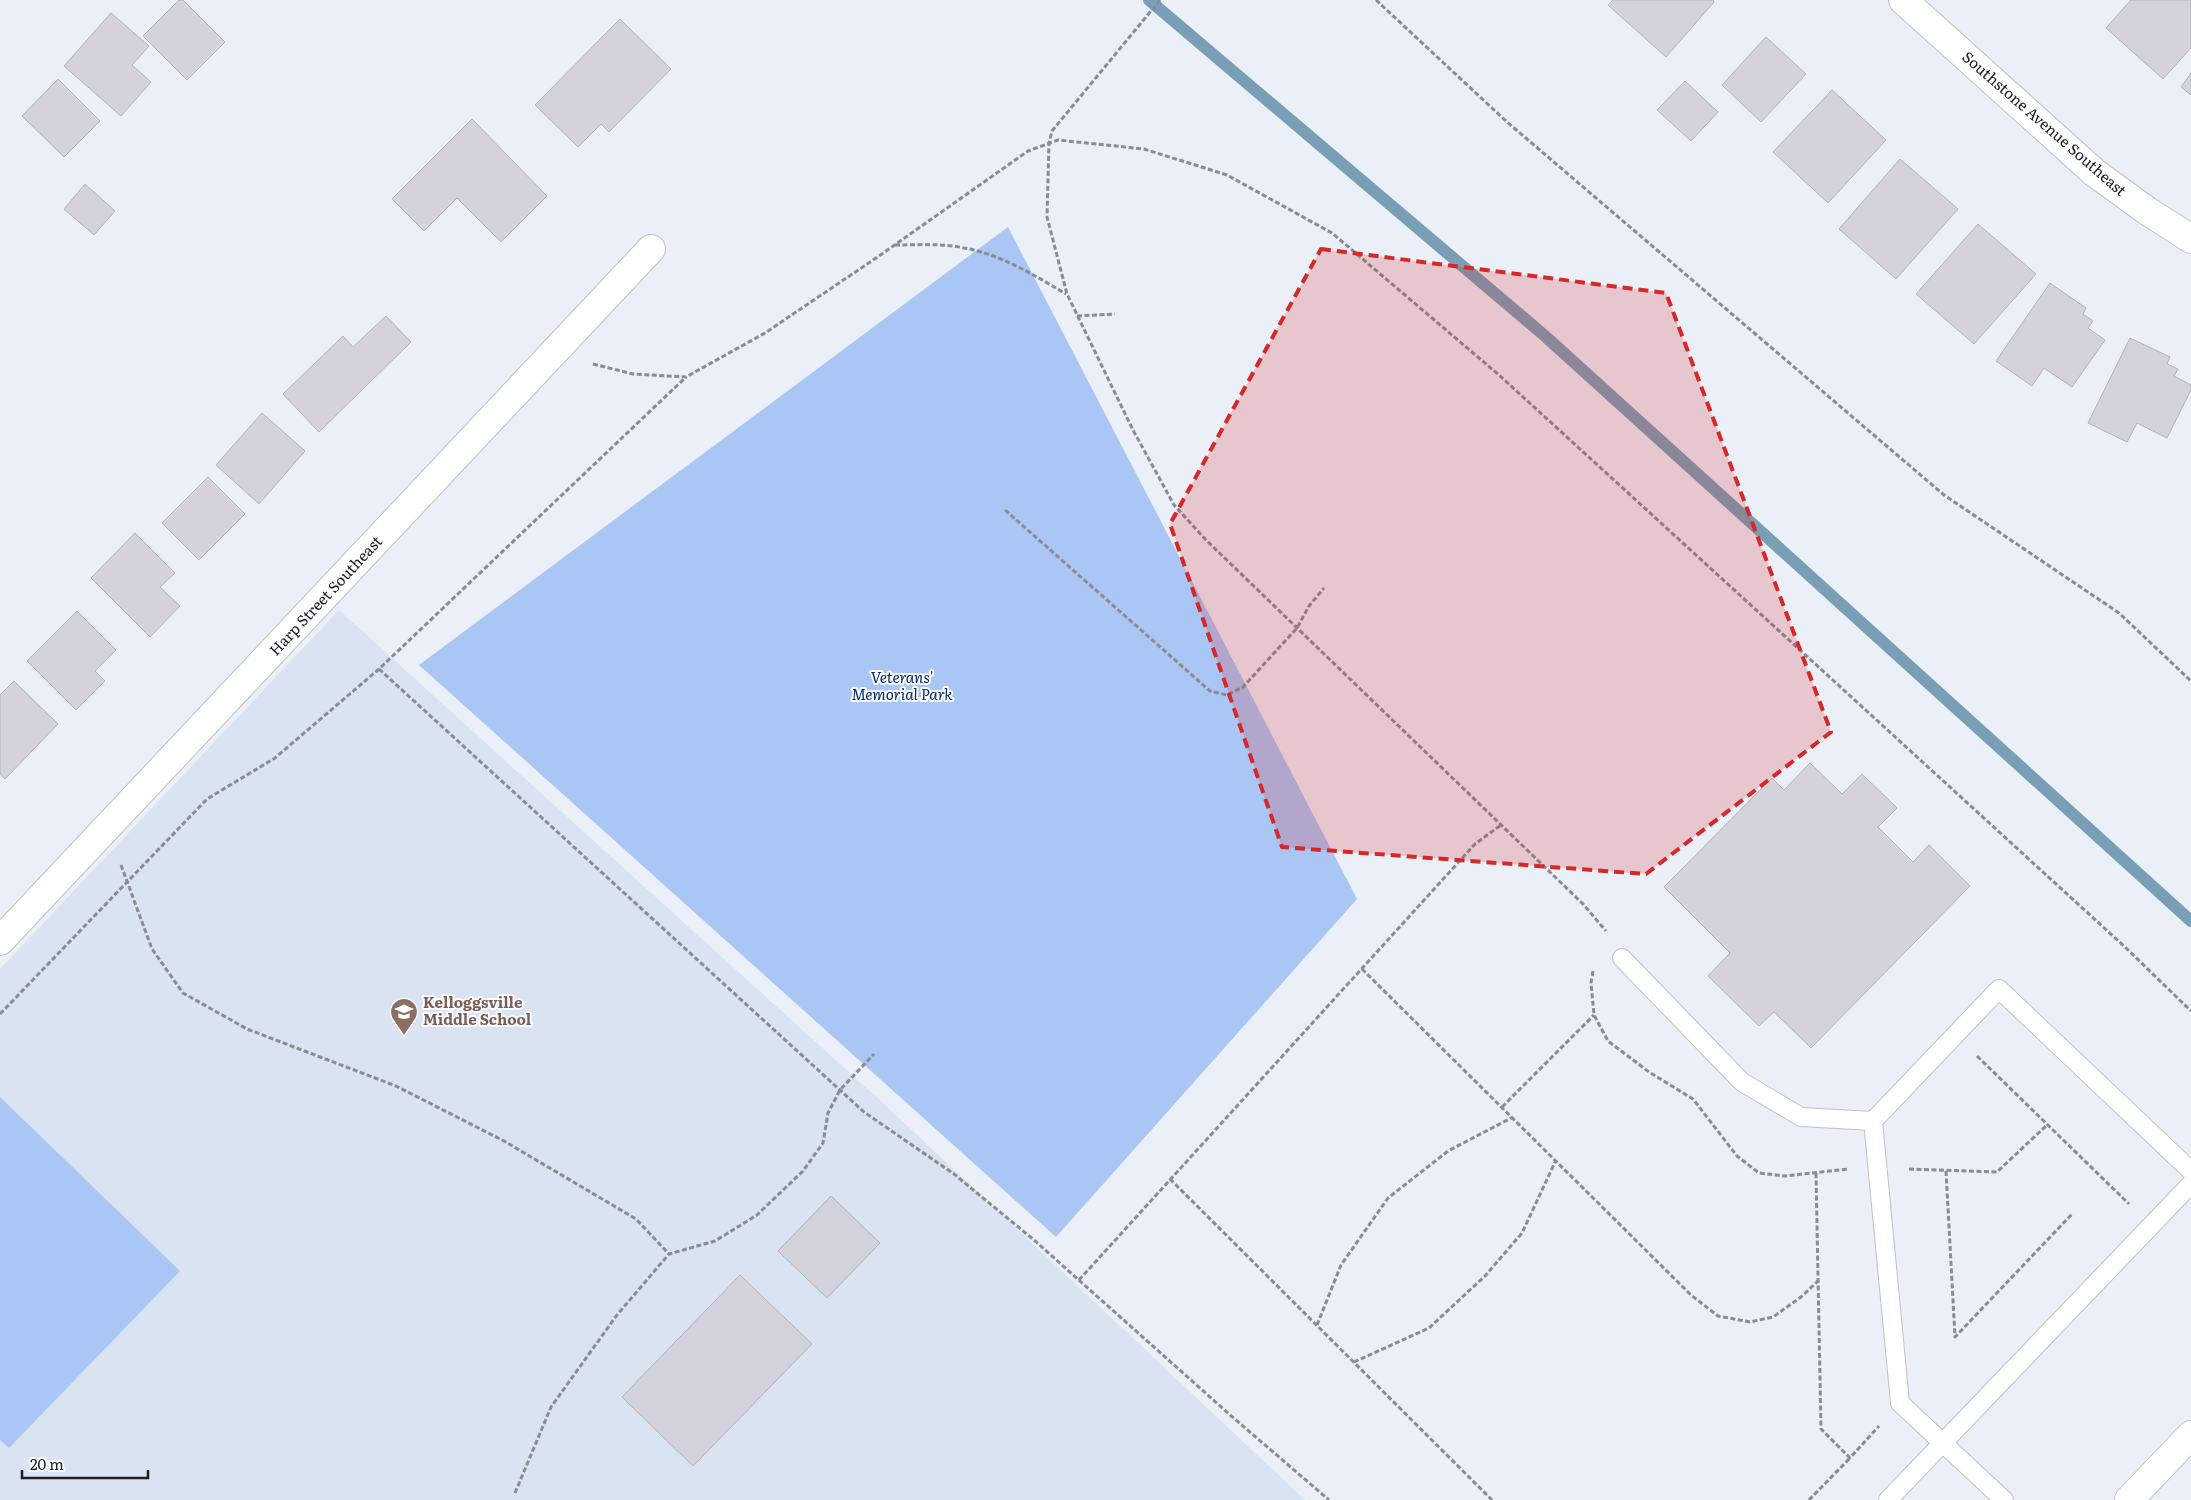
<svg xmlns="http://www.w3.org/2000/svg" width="2191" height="1500" viewBox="0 0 2191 1500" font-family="Literata,serif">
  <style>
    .built { fill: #dae3f1 }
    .green { fill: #a9c6f5 }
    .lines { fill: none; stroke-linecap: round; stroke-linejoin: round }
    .stream { stroke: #799fb7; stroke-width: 12 }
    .building { fill: #d4d2da; stroke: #b3b1b9 }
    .service-casing { stroke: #bec2ca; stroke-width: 20 }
    .minor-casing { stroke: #bec2ca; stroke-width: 30 }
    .tertiary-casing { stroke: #bec2ca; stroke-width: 30 }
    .path { stroke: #898c91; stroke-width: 3; stroke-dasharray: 5 2.5; stroke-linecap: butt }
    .service { stroke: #fff; stroke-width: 18 }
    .minor { stroke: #fff; stroke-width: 28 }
    .tertiary { stroke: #fff; stroke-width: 28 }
    .marked { fill: #d62828; fill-opacity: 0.2; stroke: #d62828; stroke-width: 4; stroke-dasharray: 10 6; stroke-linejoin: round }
    .labels { text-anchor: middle; stroke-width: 4; stroke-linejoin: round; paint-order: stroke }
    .street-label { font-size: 15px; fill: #1d1e21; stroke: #fbfcfe }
    .park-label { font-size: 15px; font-style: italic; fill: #002868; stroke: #fbfcfe }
    .education-label { font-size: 15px; font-weight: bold; fill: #785e54; stroke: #fbfcfe; text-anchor: start }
  </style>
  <rect width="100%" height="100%" fill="#ebeff7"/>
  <!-- built -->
  <path class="built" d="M339 610 883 1103 1305 1500H0V969Z"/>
  <!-- green -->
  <g class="green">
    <path d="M1008 227 1357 899 1056 1237 419 665Z"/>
    <path d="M0 1097 180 1271 9 1448 0 1440Z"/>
  </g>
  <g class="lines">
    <!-- stream -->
    <path class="stream" d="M1149 0 1545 336 2191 921"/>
  </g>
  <!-- building -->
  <g class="building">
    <path d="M179 0H183L225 42 187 80 143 36Z"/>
    <path d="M1613 0H1713L1714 2 1666 57 1608 5Z"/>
    <path d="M2131 0H2191V48L2163 79 2106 28Z"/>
    <path d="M111 13 149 46 132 65 151 82 121 116 64 66Z"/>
    <path d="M620 19 671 69 609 132 601 124 578 147 535 105Z"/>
    <path d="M1766 37 1806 74 1761 122 1722 85Z"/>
    <path d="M2191 73V95L2181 87Z"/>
    <path d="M58 79 100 121 64 157 22 116Z"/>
    <path d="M1685 81 1718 112 1691 141 1657 110Z"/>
    <path d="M1832 90 1886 140 1828 203 1773 152Z"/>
    <path d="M472 119 547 196 501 242 457 198 424 231 392 199Z"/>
    <path d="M1900 159 1958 209 1896 279 1839 229Z"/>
    <path d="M85 184 115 211 94 235 64 209Z"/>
    <path d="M1978 224 2036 274 1974 344 1916 294Z"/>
    <path d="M2050 283 2086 308 2083 314 2093 321 2088 328 2105 340 2072 387 2044 368 2032 386 1996 361Z"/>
    <path d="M386 316 411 342 319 432 283 394 343 336 353 347Z"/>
    <path d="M2130 338 2170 357 2167 364 2178 369 2174 376 2191 385V390L2167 438 2137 423 2127 442 2088 423Z"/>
    <path d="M262 413 305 451 259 504 216 465Z"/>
    <path d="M208 477 245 514 199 560 162 523Z"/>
    <path d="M135 533 175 573 160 587 180 606 150 637 91 578Z"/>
    <path d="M77 611 116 650 95 671 105 681 76 710 27 661Z"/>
    <path d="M14 681 58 724 5 779 0 774V695Z"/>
    <path d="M1810 763 1842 794 1862 774 1897 808 1878 827 1913 862 1929 845 1970 886 1811 1048 1774 1012 1759 1026 1708 976 1730 953 1664 887 1772 778 1784 790Z"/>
    <path d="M831 1196 880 1243 827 1298 778 1251Z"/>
    <path d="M740 1275 812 1344 693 1466 622 1397Z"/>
  </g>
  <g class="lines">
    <defs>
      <g id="service">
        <path d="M1622 958 1742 1082 1801 1117 1873 1121"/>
        <path d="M1888 1500 2191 1184"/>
        <path d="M2004 1500 1900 1403 1873 1121 1999 989 2191 1171"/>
      </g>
      <g id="minor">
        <path d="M1903 0 2095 173 2146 210 2191 239"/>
        <path d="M0 941 651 249"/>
      </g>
      <path id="tertiary" d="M2129 1500 2191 1435"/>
    </defs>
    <!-- service casing -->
    <use href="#service" class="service-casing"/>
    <!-- minor casing -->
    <use href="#minor" class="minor-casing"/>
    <!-- tertiary casing -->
    <use href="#tertiary" class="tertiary-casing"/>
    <!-- path -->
    <g class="path">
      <path d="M1160 0 1052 131 1049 143 1047 217 1067 294 1133 430 1174 505 1206 540 1583 904 1606 931"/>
      <path d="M1376 0 1507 122 1944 495 2119 613 2191 681"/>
      <path d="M895 245C918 245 942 243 964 248 1000 254 1034 275 1066 294"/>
      <path d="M1077 316 1115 314"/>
      <path d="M593 364 633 374 686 377 765 333 879 256 1028 151 1058 140 1144 149 1227 175 1332 233 1499 375 2125 947 2191 1011"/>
      <path d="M1005 510 1210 691 1227 695 1243 687 1297 628 1309 606 1324 588"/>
      <path d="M379 669 864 1112 954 1174 1034 1240 1229 1414 1329 1500"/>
      <path d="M121 865 152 949 183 993 247 1029 396 1086 504 1141 636 1219 669 1254"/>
      <path d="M1362 969 1691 1295 1718 1316 1750 1322 1773 1317 1801 1297 1818 1281"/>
      <path d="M1593 971 1591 983 1594 1015 1608 1041 1649 1072 1693 1099 1737 1156 1759 1173 1785 1176 1848 1169"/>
      <path d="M0 1014 207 799 275 758 379 669 686 377"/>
      <path d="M1977 1056 2129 1204"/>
      <path d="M1502 1107 1594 1015"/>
      <path d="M1909 1169 1997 1172 2048 1124"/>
      <path d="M1946 1171 1955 1337 2073 1213"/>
      <path d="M1816 1173 1821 1429 1850 1458 1879 1426"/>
      <path d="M1170 1179 1492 1500"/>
      <path d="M1079 1280 1475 844 1501 825"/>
      <path d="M1317 1325 1341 1265 1388 1198 1448 1151 1513 1117"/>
      <path d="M1354 1362 1429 1328 1485 1276 1522 1233 1556 1160"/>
      <path d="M515 1493 551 1407 617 1315 669 1254 715 1241 757 1215 803 1171 823 1143 828 1113 840 1090 874 1054"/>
      <path d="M1809 1500 1850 1458"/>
    </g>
    <!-- service -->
    <use href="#service" class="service"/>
    <!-- minor -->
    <use href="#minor" class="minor"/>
    <!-- tertiary -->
    <use href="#tertiary" class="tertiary"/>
  </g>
  <!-- marked area -->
  <path class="marked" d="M1321 249 1666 293 1831 732 1646 874 1282 847 1170 524Z"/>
  <!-- icons -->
  <defs>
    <symbol id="school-pin" viewBox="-11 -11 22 30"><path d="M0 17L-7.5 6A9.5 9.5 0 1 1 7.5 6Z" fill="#8d6e63" stroke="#fbfcfe"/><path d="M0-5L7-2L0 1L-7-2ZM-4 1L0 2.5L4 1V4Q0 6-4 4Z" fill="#fff"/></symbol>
  </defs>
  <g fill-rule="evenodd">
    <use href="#school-pin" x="388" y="996" width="32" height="43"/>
  </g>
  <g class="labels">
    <!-- street labels -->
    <g class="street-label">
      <text transform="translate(2044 124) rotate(41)" y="5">Southstone Avenue Southeast</text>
      <text transform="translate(326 596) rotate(-47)" y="5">Harp Street Southeast</text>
    </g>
    <!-- park labels -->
    <g class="park-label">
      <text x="902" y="683">Veterans'<tspan x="902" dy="17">Memorial Park</tspan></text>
    </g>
    <!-- education labels -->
    <g class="education-label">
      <text x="423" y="1008">Kelloggsville<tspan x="423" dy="17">Middle School</tspan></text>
    </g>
  </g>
  <!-- scale -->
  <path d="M22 1470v8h126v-8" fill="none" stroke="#1d1e21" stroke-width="2.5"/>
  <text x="30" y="1470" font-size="15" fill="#1d1e21" stroke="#fbfcfe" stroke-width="4" paint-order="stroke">20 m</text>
</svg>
